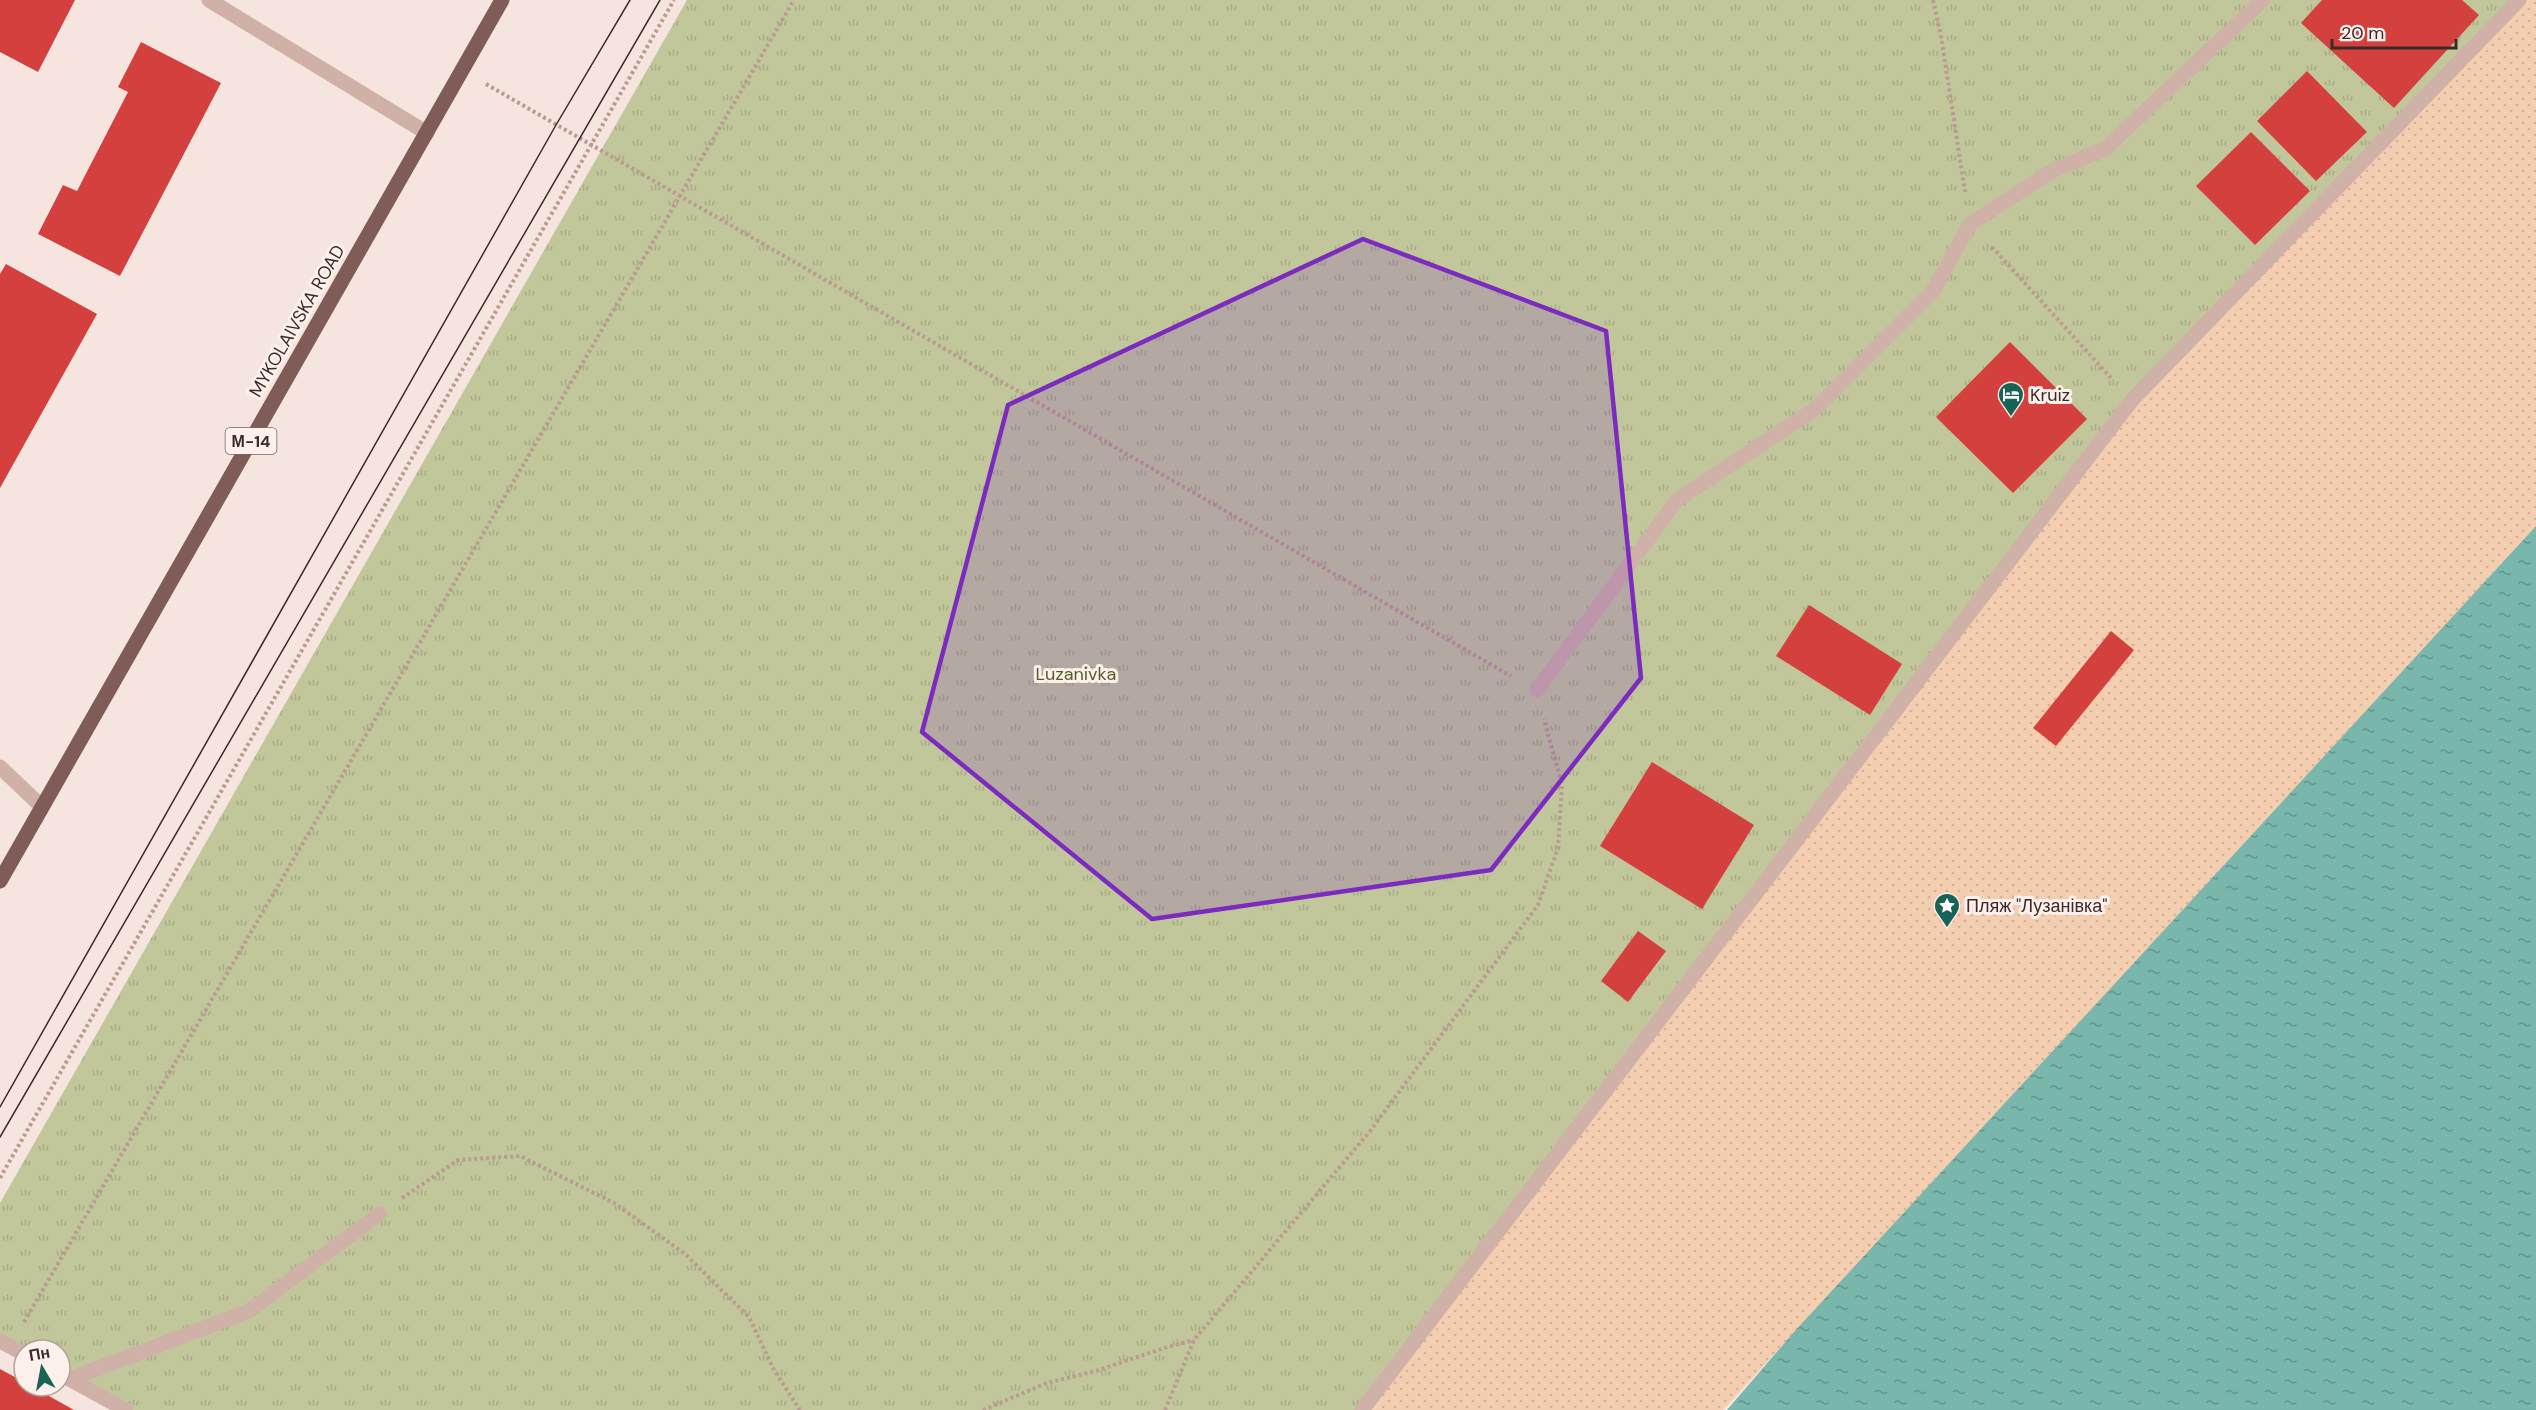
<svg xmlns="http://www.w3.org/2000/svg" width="2536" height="1410" viewBox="0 0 2536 1410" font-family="'DM Sans',sans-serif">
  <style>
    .sand { fill: url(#sand-dots) }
    .park { fill: url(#park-tufts) }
    .water { fill: url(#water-ripples) }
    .building { fill: #d3403e }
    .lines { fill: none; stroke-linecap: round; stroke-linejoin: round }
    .path { stroke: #bb9a91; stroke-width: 4; stroke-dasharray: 3 3; stroke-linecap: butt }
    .minor { stroke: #cfb1a8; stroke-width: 15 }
    .major { stroke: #7f5c58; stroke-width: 15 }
    .tram { stroke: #3b2a29; stroke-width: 1.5 }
    .marked { fill: #7b2cbf; fill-opacity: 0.2; stroke: #7b2cbf; stroke-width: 4.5; stroke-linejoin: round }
    .labels { text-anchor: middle; stroke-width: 6; stroke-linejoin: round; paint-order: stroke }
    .shield { fill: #fcf0eb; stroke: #756563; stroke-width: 1.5 }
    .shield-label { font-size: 16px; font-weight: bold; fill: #3b2a29 }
    .street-label { font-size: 18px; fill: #3b2a29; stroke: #fcf0eb }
    .poi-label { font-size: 18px; fill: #3b2a29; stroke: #fcf0eb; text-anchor: start }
    .park-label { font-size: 18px; fill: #555d29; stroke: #fcf0eb }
  </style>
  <defs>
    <pattern id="sand-dots" width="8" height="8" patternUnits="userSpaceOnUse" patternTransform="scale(1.5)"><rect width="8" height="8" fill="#f4ceb1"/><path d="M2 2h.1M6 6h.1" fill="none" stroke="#d2b198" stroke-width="1.8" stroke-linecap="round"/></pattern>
    <pattern id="park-tufts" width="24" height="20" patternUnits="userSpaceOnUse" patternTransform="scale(1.5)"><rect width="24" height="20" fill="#c2c79b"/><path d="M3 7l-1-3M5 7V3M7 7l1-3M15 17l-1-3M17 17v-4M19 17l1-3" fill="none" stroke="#a8ab86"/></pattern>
    <pattern id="water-ripples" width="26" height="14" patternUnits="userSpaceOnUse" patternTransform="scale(1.5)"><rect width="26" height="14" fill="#79b6ab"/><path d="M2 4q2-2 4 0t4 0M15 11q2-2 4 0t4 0" fill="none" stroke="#64948b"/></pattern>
  </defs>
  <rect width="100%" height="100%" fill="#f5e5de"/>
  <!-- sand -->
  <path class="sand" d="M2519 0H2536V526L1723 1410H1362L2132 400Z"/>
  <!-- park -->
  <path class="park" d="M687 0H2519L2132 400 1362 1410H134L60 1370V1350H24L0 1338V1203Z"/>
  <!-- water -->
  <path class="water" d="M2536 526V1410H1727L1794 1332Z"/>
  <!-- building -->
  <g class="building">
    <path d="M0 0H75L38 72 0 52Z"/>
    <path d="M2322 0H2462L2479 15 2394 108 2301 23Z"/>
    <path d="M141 42 221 83 120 276 38 234 63 185 77 191 128 92 118 87Z"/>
    <path d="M2307 71 2367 132 2316 181 2257 121Z"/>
    <path d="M2251 132 2310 191 2255 245 2196 186Z"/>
    <path d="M6 264 97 314 0 488V274Z"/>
    <path d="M2010 342 2087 419 2013 493 1936 417Z"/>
    <path d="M1809 605 1902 664 1870 715 1776 656Z"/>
    <path d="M2111 631 2134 650 2056 746 2033 728Z"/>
    <path d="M1652 762 1754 825 1702 909 1600 846Z"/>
    <path d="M1638 931 1666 951 1628 1002 1601 981Z"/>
    <path d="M0 1369 24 1382V1386H31L74 1410H0Z"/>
  </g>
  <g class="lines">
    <!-- path -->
    <g class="path">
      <path d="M1933 0 1941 36 1965 192"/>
      <path d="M486 84 1511 676"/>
      <path d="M1992 247 2112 379"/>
      <path d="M0 1178 674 0"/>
      <path d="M402 1198 458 1160 520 1156 614 1203 685 1254 749 1317 775 1372 800 1410"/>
      <path d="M24 1322 794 0"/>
      <path d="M983 1410 1047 1383 1096 1371 1164 1348 1194 1340"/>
      <path d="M1165 1410 1194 1340 1370 1131 1538 905 1558 848 1562 785 1544 719"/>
    </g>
    <!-- minor -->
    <g class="minor">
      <path d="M209 0 427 133"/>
      <path d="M1537 690 1677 500 1815 409 1933 291 1970 224 2054 170 2105 149 2263 0"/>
      <path d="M0 767 42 807"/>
      <path d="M0 1341 24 1354"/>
      <path d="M60 1374 126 1410"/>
      <path d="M70 1379 249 1311 379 1214"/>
      <path d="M1362 1410 2132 400 2519 0"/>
    </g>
    <!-- major -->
    <path class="major" d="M0 881 502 0"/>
    <!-- tram -->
    <g class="tram">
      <path d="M0 1107 556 125 630 0"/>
      <path d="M0 1137 660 0"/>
    </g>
  </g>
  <!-- marked area -->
  <path class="marked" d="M1363 239 1606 331 1641 678 1491 870 1152 919 922 732 1008 405Z"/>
  <!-- icons -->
  <defs>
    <symbol id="hotel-pin" viewBox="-11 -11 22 30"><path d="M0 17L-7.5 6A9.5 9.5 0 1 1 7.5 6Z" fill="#196256" stroke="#fcf0eb"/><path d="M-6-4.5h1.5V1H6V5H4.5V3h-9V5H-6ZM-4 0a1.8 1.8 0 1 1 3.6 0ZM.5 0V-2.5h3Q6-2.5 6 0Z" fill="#fff"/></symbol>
    <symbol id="sight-pin" viewBox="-11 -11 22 30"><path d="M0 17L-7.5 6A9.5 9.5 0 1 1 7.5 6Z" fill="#196256" stroke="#fcf0eb"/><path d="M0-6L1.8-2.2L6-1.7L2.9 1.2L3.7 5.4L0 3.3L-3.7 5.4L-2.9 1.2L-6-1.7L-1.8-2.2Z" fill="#fff"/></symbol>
  </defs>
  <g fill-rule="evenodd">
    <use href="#hotel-pin" x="1996" y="380" width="30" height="40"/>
    <use href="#sight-pin" x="1932" y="891" width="30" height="40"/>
  </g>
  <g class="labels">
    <!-- shield labels -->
    <rect class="shield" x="225.5" y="428" width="51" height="26" rx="4.5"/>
    <g class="shield-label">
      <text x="251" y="447">М-14</text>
    </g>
    <!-- street labels -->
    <g class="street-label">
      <text transform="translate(297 321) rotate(-60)" y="6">MYKOLAIVSKA ROAD</text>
    </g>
    <!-- poi labels -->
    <g class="poi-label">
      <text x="2030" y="401">Kruiz</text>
      <text x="1966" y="912">Пляж "Лузанівка"</text>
    </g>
    <!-- park labels -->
    <g class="park-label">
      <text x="1076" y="680">Luzanivka</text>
    </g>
  </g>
  <!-- north arrow -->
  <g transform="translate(42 1368) rotate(350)"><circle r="28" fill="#fcf0eb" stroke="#afa19d" stroke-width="1.5"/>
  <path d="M0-4.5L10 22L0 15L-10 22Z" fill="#196256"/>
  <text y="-9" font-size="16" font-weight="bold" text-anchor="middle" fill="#3b2a29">Пн</text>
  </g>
  <!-- scale -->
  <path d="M2332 39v9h124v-9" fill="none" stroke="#3b2a29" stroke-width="3"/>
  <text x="2341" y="39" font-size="18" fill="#3b2a29" stroke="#fcf0eb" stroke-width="4.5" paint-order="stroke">20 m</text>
</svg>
